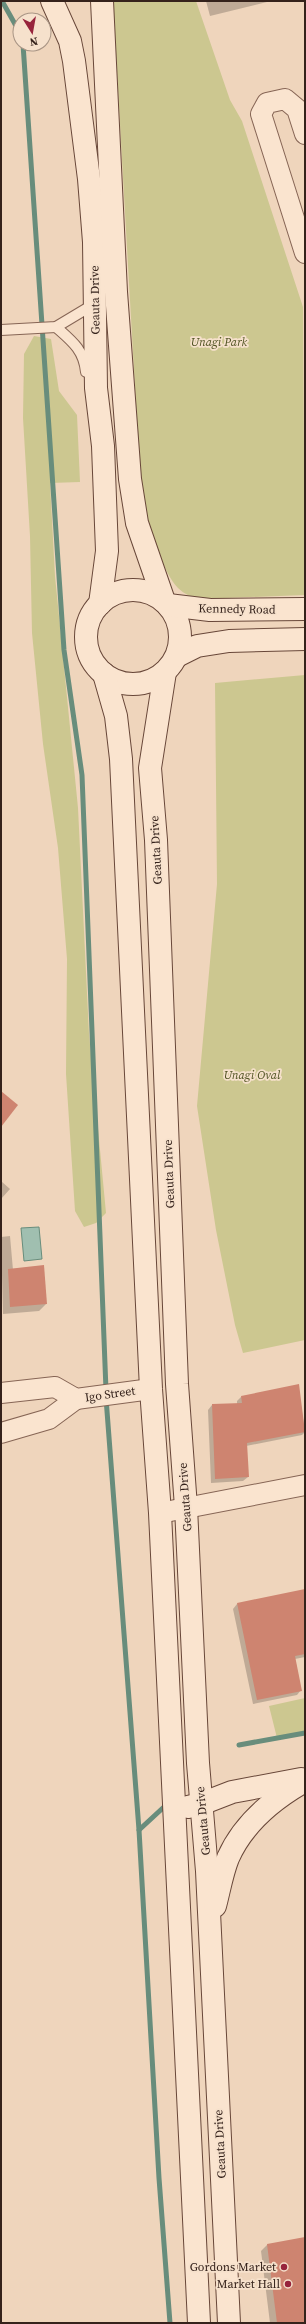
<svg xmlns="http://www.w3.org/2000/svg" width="306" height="2324" viewBox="0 0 306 2324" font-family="'Source Serif 4',serif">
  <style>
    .green { fill: #ccc790 }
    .water { fill: #a0bfb0; stroke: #688d7c }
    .shadow { fill: #0003 }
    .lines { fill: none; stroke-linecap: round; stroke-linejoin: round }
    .stream { stroke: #688d7c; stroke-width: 5 }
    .building { fill: #ce8470 }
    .lane-casing { stroke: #866555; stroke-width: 12 }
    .street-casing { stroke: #866555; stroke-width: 22 }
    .secondary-casing { stroke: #684739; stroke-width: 24 }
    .lane { stroke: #fae4cf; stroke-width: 10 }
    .street { stroke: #fae4cf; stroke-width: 20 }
    .secondary { stroke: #fae4cf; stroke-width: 22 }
    .poi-dot { fill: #97243c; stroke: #f6e1cc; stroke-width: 1.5 }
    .labels { text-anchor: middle; stroke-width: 3.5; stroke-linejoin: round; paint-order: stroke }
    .street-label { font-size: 12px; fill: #35221b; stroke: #f6e1cc }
    .park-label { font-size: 12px; font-style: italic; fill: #4f5221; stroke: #f6e1cc }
    .poi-label { font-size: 12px; fill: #35221b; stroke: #f6e1cc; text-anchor: end }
  </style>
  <rect width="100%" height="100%" fill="#efd5bc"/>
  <!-- green -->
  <g class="green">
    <path d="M113 1H196L230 100 242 121 303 307 305 595 199 599C191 597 184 594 178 588 161 571 147 518 141 494Z"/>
    <path d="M34 336 51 339 59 391 77 415 80 482 50 483 55 576 78 808 89 1034 106 1213 96 1223 84 1227 75 1211 66 1074 67 959 58 848 43 744 32 633 30 536 23 418 24 354Z"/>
    <path d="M305 675V1340L243 1353 235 1325 216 1230 197 1106 217 884 215 683Z"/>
    <path d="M305 1698V1733L277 1738 269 1706Z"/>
  </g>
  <!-- water -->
  <path class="water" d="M39 1227 42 1259 24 1261 21 1228Z"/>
  <!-- shadow -->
  <g class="shadow">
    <path d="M206 1H271L210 16Z"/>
    <path d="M1 1181 10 1189 1 1199Z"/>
    <path d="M10 1236 13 1270 43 1266 46 1304 39 1311 3 1314 1 1237Z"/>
    <path d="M298 1385 305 1432 302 1435 246 1446 248 1477 243 1481 211 1483 208 1410 212 1405 237 1404V1401L241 1397Z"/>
    <path d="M305 1590V1657L295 1659 301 1690 297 1695 253 1704 233 1609 237 1604Z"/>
    <path d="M305 2238V2323H270L261 2251 267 2245Z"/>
  </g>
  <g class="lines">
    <!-- stream -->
    <g class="stream">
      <path d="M2 1 20 33"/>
      <path d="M23 44 64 650 82 775 106 1390"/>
      <path d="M106 1398 139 1830 159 2178 170 2323"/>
      <path d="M239 1745 305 1733"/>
      <path d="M139 1830 165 1806"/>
    </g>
  </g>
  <!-- building -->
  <g class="building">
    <path d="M1 1091 18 1105 1 1127Z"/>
    <path d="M44 1265 47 1304 10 1307 8 1269Z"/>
    <path d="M299 1384 305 1432 247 1443 249 1477 215 1479 212 1404 242 1403 241 1396Z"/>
    <path d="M305 1589V1654L295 1656 302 1691 257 1700 237 1603Z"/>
    <path d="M305 2237V2323H277L267 2244Z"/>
  </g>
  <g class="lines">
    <defs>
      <g id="lane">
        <path d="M56 327C72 341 84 350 86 372"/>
        <path d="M1 330 56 327 91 306 92 302"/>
      </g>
      <g id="street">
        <path d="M305 134 297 109 285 99 267 103 261 114 305 253"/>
        <path d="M1 1393 55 1387 76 1399 151 1389"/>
        <path d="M1 1433 49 1419 76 1399"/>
        <path d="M160 1513 305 1485"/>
      </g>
      <g id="secondary">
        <path d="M52 1 70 41 74 61 89 179 94 242 96 388 103 446 107 551 100 604"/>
        <path d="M102 1 116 292 130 479 137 523 164 601"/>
        <circle cx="133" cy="637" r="47"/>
        <path d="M168 605 210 610 305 609"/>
        <path d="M177 656 197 646 229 641 305 639"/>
        <path d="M165 672 150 768 156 840 177 1384 186 1507 198 1763 207 1871 229 2323"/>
        <path d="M104 674 116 716 121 759 151 1389 160 1513 199 2323"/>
        <path d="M188 1807 201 1804 232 1792 301 1779"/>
        <path d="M215 1906C219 1891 222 1873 228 1858 243 1824 273 1799 305 1781"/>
      </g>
    </defs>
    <!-- lane casing -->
    <use href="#lane" class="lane-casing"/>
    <!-- street casing -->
    <use href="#street" class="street-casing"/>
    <!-- secondary casing -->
    <use href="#secondary" class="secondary-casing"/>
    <!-- lane -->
    <use href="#lane" class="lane"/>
    <!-- street -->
    <use href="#street" class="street"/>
    <!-- secondary -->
    <use href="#secondary" class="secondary"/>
  </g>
  <!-- markers -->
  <g class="poi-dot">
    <circle cx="284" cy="2267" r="4"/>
    <circle cx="288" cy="2284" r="4"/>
  </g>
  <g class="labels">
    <!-- street labels -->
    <g class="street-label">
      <text transform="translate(95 300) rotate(-91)" y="4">Geauta Drive</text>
      <text transform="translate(237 609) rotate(1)" y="4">Kennedy Road</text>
      <text transform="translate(156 850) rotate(-93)" y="4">Geauta Drive</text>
      <text transform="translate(169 1174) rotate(-92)" y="4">Geauta Drive</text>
      <text transform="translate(110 1394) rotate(-8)" y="4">Igo Street</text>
      <text transform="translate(185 1497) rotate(-94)" y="4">Geauta Drive</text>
      <text transform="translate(203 1821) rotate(-95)" y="4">Geauta Drive</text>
      <text transform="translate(220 2144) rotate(-93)" y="4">Geauta Drive</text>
    </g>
    <!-- park labels -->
    <g class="park-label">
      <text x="219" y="346">Unagi Park</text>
      <text x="252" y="1079">Unagi Oval</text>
    </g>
    <!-- poi labels -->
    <g class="poi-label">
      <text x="276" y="2271">Gordons Market</text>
      <text x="280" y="2288">Market Hall</text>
    </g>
  </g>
  <!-- border -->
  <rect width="306" height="2324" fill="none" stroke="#35221b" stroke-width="4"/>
  <!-- north arrow -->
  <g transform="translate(32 32) rotate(169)"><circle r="19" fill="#f6e1cc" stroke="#a99585"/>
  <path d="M0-3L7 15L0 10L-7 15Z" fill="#97243c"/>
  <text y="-6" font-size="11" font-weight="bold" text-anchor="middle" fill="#35221b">N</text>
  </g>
</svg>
